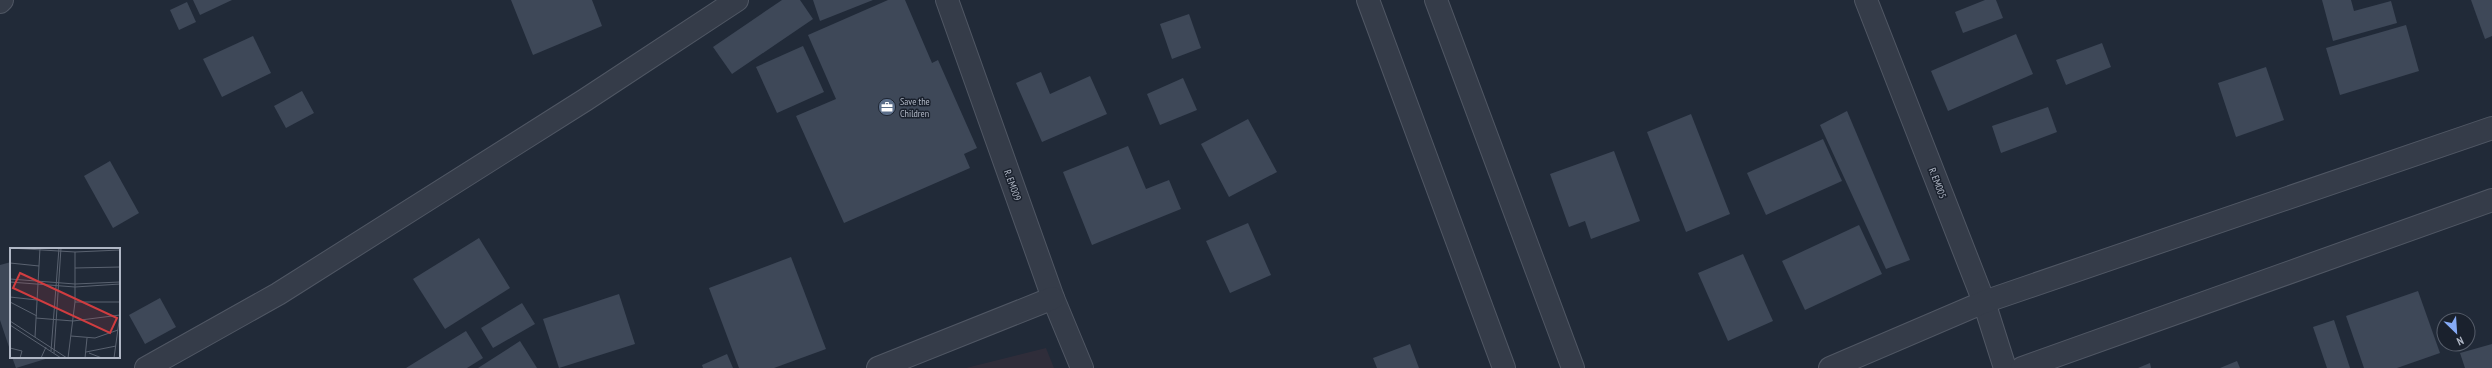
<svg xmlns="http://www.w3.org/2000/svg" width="2492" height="368" viewBox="0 0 2492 368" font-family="'PT Sans Narrow',sans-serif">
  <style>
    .medical { fill: #2f2d3a }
    .building { fill: #3e4858 }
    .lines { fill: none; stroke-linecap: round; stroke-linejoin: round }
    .street-casing { stroke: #505764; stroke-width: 24 }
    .street { stroke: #353c49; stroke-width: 22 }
    .labels { text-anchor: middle; stroke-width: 3; stroke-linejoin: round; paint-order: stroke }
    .poi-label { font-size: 10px; fill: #b0b7c5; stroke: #1a212d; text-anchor: start }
    .street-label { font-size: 10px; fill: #b0b7c5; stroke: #1a212d }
    .inset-road { fill: none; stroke: #5a6270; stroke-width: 1 }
    .view { fill: #d03d40; fill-opacity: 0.15; stroke: #d03d40; stroke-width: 2 }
    .inset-edge { fill: none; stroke: #b0b7c5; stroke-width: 2 }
  </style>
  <rect width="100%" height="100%" fill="#212a38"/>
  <!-- medical -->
  <path class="medical" d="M1046 348 1054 368H966Z"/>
  <!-- building -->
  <g class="building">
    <path d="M193 0H232L200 15Z"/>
    <path d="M511 0H592L602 26 533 55Z"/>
    <path d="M782 0H800L813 19 732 74 713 47Z"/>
    <path d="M813 0H873L820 21Z"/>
    <path d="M888 0H905L932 63 938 60 977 148 964 154 970 168 844 223 796 116 836 99 808 35Z"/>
    <path d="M1985 0H1996L2003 18 1963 33 1955 12Z"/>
    <path d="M2322 0H2351L2354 11 2391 1 2397 23 2333 41Z"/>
    <path d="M2471 0H2492V36L2485 39Z"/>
    <path d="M187 2 196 22 179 30 170 10Z"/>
    <path d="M1189 14 1201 48 1172 59 1160 24Z"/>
    <path d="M2406 25 2419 71 2340 95 2326 48Z"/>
    <path d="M2016 34 2033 74 1948 111 1931 71Z"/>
    <path d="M253 36 271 73 222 97 203 59Z"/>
    <path d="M2102 43 2111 67 2066 85 2056 60Z"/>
    <path d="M803 46 824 92 777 113 756 67Z"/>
    <path d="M2266 67 2284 120 2236 137 2218 83Z"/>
    <path d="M1041 72 1050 94 1090 76 1107 114 1042 142 1016 83Z"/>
    <path d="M1183 78 1197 110 1160 125 1147 94Z"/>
    <path d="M302 91 314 113 286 128 274 106Z"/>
    <path d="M2048 107 2057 132 2001 153 1992 126Z"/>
    <path d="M1847 111 1910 260 1886 269 1820 125Z"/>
    <path d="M1691 114 1730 214 1686 232 1647 132Z"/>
    <path d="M1248 119 1277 172 1229 197 1201 144Z"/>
    <path d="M1823 139 1842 181 1766 215 1747 173Z"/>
    <path d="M1128 146 1146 189 1169 180 1181 209 1092 245 1063 172Z"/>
    <path d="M1614 151 1640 221 1591 239 1585 221 1569 227 1550 174Z"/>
    <path d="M110 161 139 213 113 228 84 176Z"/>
    <path d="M1248 223 1271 275 1230 293 1206 241Z"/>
    <path d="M1859 225 1882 274 1805 310 1782 261Z"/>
    <path d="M479 238 510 288 445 329 413 279Z"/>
    <path d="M1743 254 1773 321 1728 341 1698 273Z"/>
    <path d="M791 257 826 349 774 368H739L709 288Z"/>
    <path d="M11 262V353L0 320V265Z"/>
    <path d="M2418 291 2440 353 2397 368H2364L2346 316Z"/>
    <path d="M619 294 635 344 559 368 543 319Z"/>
    <path d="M160 298 176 327 145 344 129 315Z"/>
    <path d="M522 303 535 324 493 348 481 328Z"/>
    <path d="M2334 320 2350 368H2327L2313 327Z"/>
    <path d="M466 331 483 358 467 368H406Z"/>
    <path d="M520 341 537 368H478Z"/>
    <path d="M1410 344 1419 368H1377L1373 358Z"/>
    <path d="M2492 344V368H2465L2460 353Z"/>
    <path d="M727 354 733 368H703L702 365Z"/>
    <path d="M12 357H52L16 368Z"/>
    <path d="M2237 361 2240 368H2220Z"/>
    <path d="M2150 363 2151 368H2138Z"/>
  </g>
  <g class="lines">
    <defs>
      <g id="street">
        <path d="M947 0 1053 298 1082 368"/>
        <path d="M1368 0 1504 368"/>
        <path d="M1436 0 1573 368"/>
        <path d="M1866 0 1984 302 2005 368"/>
        <path d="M0 2 2 0"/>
        <path d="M146 368 278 294 585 100 737 0"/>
        <path d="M878 368 1053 298"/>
        <path d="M1830 368 1984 302 2492 128"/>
        <path d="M2022 368 2492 200"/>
      </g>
    </defs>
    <!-- street casing -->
    <use href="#street" class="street-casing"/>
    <!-- street -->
    <use href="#street" class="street"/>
  </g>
  <!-- icons -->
  <defs>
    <symbol id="office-disc" viewBox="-11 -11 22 22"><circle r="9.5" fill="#5c6f8a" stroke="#1a212d"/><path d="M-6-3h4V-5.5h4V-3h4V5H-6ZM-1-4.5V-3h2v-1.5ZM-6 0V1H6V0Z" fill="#fff"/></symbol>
  </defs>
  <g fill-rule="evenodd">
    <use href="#office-disc" x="877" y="97" width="20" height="20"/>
  </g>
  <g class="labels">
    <!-- poi labels -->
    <g class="poi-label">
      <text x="900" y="105">Save the<tspan x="900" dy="12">Children</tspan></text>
    </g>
    <!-- street labels -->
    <g class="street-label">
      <text transform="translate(1938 183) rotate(69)" y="4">R. EM005</text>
      <text transform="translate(1013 185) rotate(70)" y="4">R. EM009</text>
    </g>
  </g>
  <!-- overview -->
  <g transform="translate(10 248)">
    <rect width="110" height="110" fill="#212a38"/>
    <path class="inset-road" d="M0 0 65 4 110 2M0 15 29 18M65 20 110 19M0 31 65 36 110 34M0 34 65 39 110 36M0 49 27 52M0 54 27 68M65 54H110M26 70 63 73 110 67M0 73 57 110M0 77 51 110M61 88 85 90 108 82M25 89 30 0M0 100 12 103 10 110M41 103 49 0M76 104 106 98M44 105 51 0M79 105 92 110M31 110 36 99M58 110 65 54V4M75 110 77 90M104 110 110 66"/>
    <path class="view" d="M10 25 107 70 100 85 3 40Z"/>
    <rect width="110" height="110" class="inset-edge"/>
  </g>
  <!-- north arrow -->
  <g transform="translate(2456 332) rotate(155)"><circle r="19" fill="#1a212d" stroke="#565d6a"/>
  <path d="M0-3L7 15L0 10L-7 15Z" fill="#85aaf5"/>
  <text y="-6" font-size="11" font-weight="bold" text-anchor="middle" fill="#b0b7c5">N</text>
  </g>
</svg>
